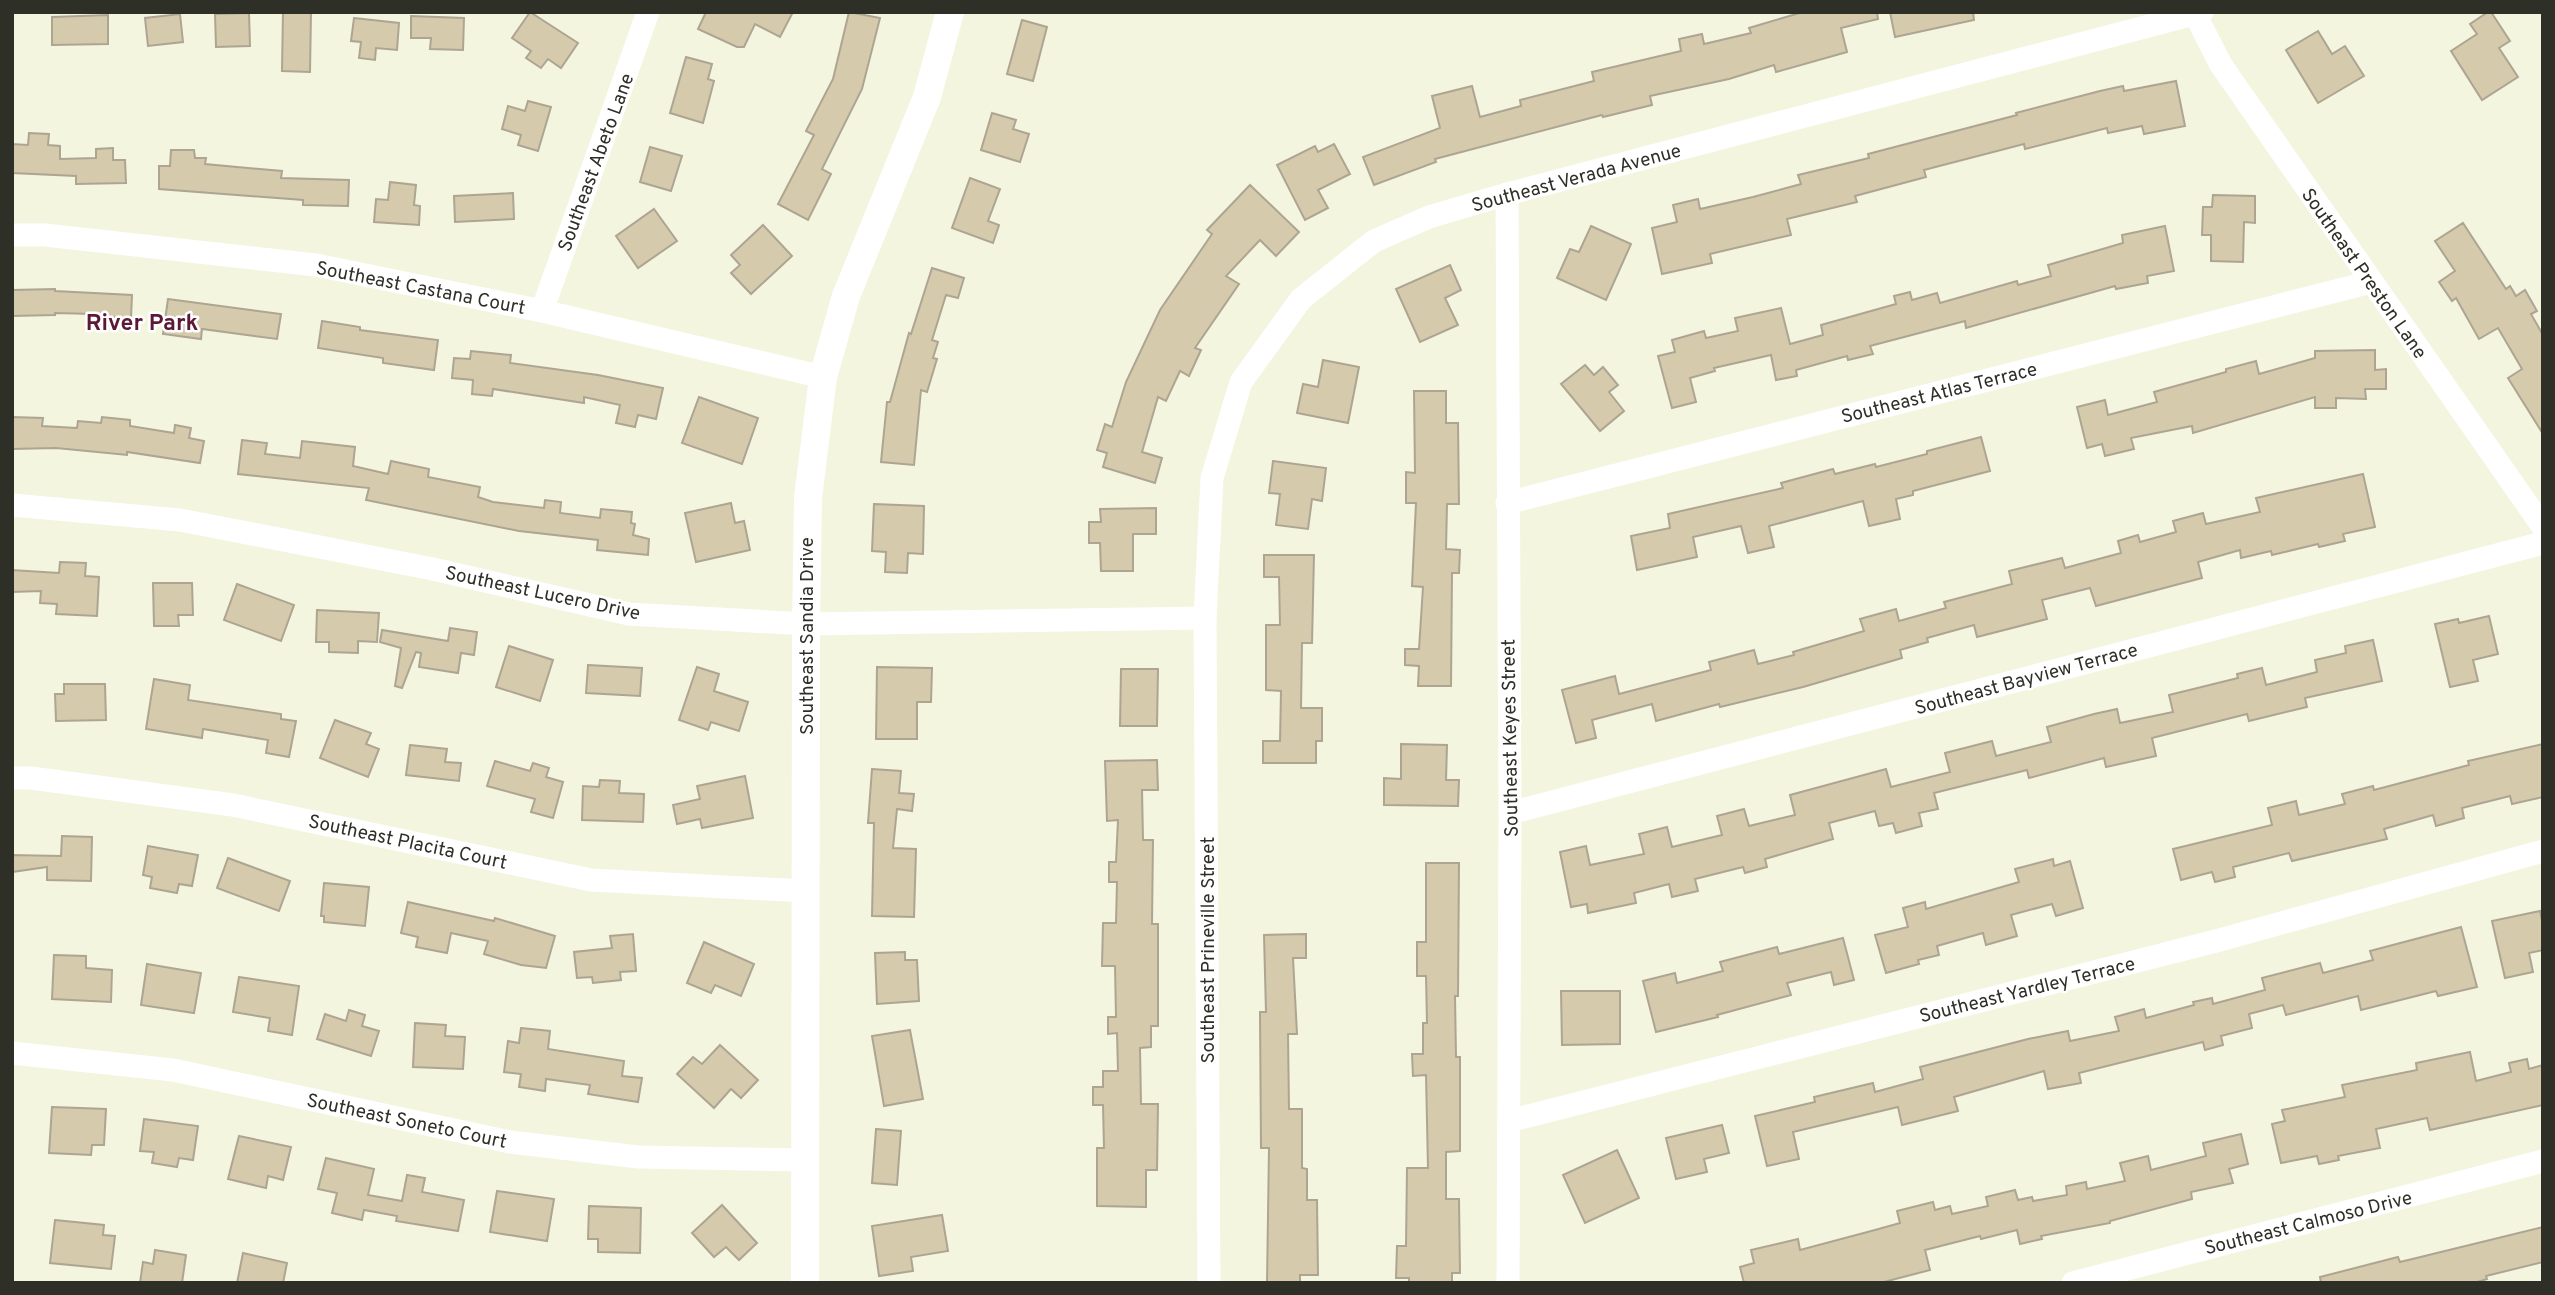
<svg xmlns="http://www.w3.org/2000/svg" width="2555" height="1295" viewBox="0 0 2555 1295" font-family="Overpass,sans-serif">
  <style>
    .building { fill: #d6caad; stroke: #ada592; stroke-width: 2 }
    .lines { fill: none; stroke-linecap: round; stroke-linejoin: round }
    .minor { stroke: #fff; stroke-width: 23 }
    .tertiary { stroke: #fff; stroke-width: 28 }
    .labels { text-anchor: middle; stroke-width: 5; stroke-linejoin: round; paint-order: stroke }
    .street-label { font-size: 19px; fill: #2e2f27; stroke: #fff }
    .quarter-label { font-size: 23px; font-weight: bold; fill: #5b1934; stroke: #fff }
  </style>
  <rect width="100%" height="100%" fill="#f3f5de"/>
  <!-- building -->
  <g class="building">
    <path d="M283 12H311L310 72 282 71Z"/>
    <path d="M530 12 578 43 561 68 548 59 541 68 526 58 531 51 512 38Z"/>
    <path d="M706 12H793L780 37 755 24 744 47H737L698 29Z"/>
    <path d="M849 12 880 18 862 89 822 169 831 174 808 220 778 204 814 135 806 131 833 79Z"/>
    <path d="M1803 12H1877L1878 19 1841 28 1847 52 1776 72 1774 65 1729 79 1650 96 1652 105 1603 117 1602 115 1435 159 1436 162 1374 185 1363 157 1440 128 1432 96 1472 86 1480 117 1521 106 1520 100 1594 81 1592 72 1681 51 1679 39 1702 34 1704 44 1751 33 1749 28Z"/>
    <path d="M1890 12H1973L1974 20 1895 37Z"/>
    <path d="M2488 12H2491L2510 41 2499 48 2518 77 2482 100 2451 51 2477 34 2470 24Z"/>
    <path d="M249 13 250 46 216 47 215 14Z"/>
    <path d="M180 14 183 42 148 46 145 18Z"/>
    <path d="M108 15V44L52 45V17Z"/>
    <path d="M411 16 464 18 463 50 430 49 431 38H411Z"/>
    <path d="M354 18 399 23 397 50 376 48 375 60 359 58 361 42 351 41Z"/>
    <path d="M1022 20 1047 27 1033 81 1007 74Z"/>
    <path d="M2318 31 2332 54 2345 46 2364 76 2318 103 2286 50Z"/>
    <path d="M686 57 712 64 708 79 714 81 703 123 670 113Z"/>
    <path d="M2176 81 2185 126 2144 134 2142 126 2108 133 2107 128 2025 149 2024 144 1924 170 1926 177 1855 196 1857 202 1787 219 1791 235 1710 254 1712 263 1662 274 1652 228 1677 222 1673 205 1698 199 1700 209 1753 197 1801 184 1798 175 1869 158 1868 154 2017 115 2016 113 2100 91 2123 86 2124 91Z"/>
    <path d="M528 101 551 107 538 151 518 145 521 135 502 129 508 106 525 111Z"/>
    <path d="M992 113 1016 120 1013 129 1029 134 1020 162 981 150Z"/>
    <path d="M29 133 49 134 48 145 60 146V159L96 158V149L113 148V160H125L126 183 76 184V176L12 173V144L28 145Z"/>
    <path d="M1334 144 1350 174 1318 190 1328 208 1305 220 1277 165 1315 146 1318 152Z"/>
    <path d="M650 147 682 156 671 191 640 182Z"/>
    <path d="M171 150H194L195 158H206L205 164 282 171 281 178 349 180 348 206 303 205V200L159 189V166H170Z"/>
    <path d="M970 178 1000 189 988 221 999 225 993 243 952 228Z"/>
    <path d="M390 182 416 185 414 205 420 206 419 225 374 222 376 199 388 200Z"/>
    <path d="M1250 185 1299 232 1276 256 1260 240 1226 276 1239 284 1195 348 1201 350 1189 376 1180 371 1166 401 1158 397 1142 452 1162 458 1155 483 1103 467 1107 453 1097 450 1105 424 1112 427 1126 382 1160 310 1212 234 1207 230Z"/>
    <path d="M513 193 514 219 455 222 454 196Z"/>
    <path d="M2213 195 2255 196V223L2244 222 2243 262 2211 261V235H2202L2203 207H2212Z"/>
    <path d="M654 209 677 241 638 268 616 236Z"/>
    <path d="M2463 223 2506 289 2510 286 2516 296 2525 290 2537 311 2531 314 2543 335V434L2508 378 2522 369 2498 328 2479 339 2456 298 2452 301 2439 282 2455 271 2435 241Z"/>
    <path d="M763 225 792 256 751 294 731 273 740 265 731 255Z"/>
    <path d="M1591 226 1631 244 1606 300 1557 278 1570 249 1579 252Z"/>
    <path d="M2165 226 2174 271 2147 276 2148 283 2116 289 2115 286 1966 328 1965 321 1870 346 1873 354 1848 360 1847 356 1796 370 1797 376 1776 380 1771 355 1714 368 1715 371 1690 378 1696 402 1672 408 1658 356 1675 352 1672 340 1704 331 1706 338 1738 331 1735 318 1781 308 1790 344 1823 335 1821 325 1896 304 1894 296 1910 292 1912 300 1937 293 1940 303 2017 281 2018 285 2051 276 2048 265 2123 243 2122 235Z"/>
    <path d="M1450 265 1461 290 1445 298 1458 325 1420 342 1396 289Z"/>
    <path d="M932 268 964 278 958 298 946 295 932 340 938 342 933 358 937 359 927 392 921 390 914 465 881 462 887 402H890L909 333 911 334Z"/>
    <path d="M55 289V291L132 295 131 318 111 317 110 325H94V314L55 313V315L12 316V290Z"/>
    <path d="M168 299 281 314 277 339 202 329 201 339 163 334Z"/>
    <path d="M322 321 360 327V330L438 340 434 370 383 363V358L318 348Z"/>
    <path d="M2375 350V370L2386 369V389H2365L2366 399 2336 398V408H2315V397L2193 433 2192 426 2131 438 2134 449 2105 456 2102 444 2087 448 2077 407 2105 400 2108 415 2157 402 2154 392 2226 372V369L2256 361 2259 374 2315 358V351Z"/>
    <path d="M471 351 511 355 510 363 598 375 663 388 656 419 638 415 635 427 616 423 620 405 584 397V403L493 389 492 396 472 394 473 380 452 378 454 358 470 359Z"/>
    <path d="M1323 360 1359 367 1348 423 1297 413 1303 384 1318 387Z"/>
    <path d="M1585 365 1594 375 1603 367 1618 385 1609 392 1624 411 1600 431 1561 384Z"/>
    <path d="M1414 391H1446V423H1458L1459 504H1447L1446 549 1460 550 1459 573H1452L1451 686H1418L1419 666 1405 665V649H1419L1423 587 1412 586 1416 503H1406V472L1415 473Z"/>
    <path d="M699 397 758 418 742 464 682 443Z"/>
    <path d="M12 417 43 418 42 426 77 428 78 421 101 423 102 417 130 420V426L174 433 175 425 191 428 189 438 204 441 200 463 127 452V455L56 448 12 449Z"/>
    <path d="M1981 437 1990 471 1913 491V495L1896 499 1900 519 1869 526 1863 501 1769 526 1774 547 1748 553 1741 526 1693 537 1697 557 1637 570 1631 536 1670 528 1668 514 1783 488 1781 483 1833 469 1835 474 1875 464 1876 467 1927 454V451Z"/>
    <path d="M242 440 267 443 265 454 300 458 302 441 355 447 353 466 388 474 391 461 429 469 428 477 480 487 478 497 493 502 544 508 545 500 561 502 560 513 600 518 601 509 632 512 631 523 635 524 633 535 649 539 648 555 597 550 598 540 519 531 366 500 369 488 238 474Z"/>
    <path d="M1273 461 1326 468 1322 501 1312 499 1308 529 1276 525 1280 494 1269 493Z"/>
    <path d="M2363 474 2375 527 2343 534 2345 541 2319 547 2318 544 2272 555 2271 551 2241 558 2240 550 2198 562 2202 578 2096 606 2090 588 2042 600 2047 619 1977 637 1974 625 1927 638 1928 642 1900 650 1902 658 1803 687 1720 707 1719 704 1656 721 1652 704 1592 720 1596 738 1576 743 1562 690 1615 676 1619 694 1711 670 1709 662 1754 650 1758 664 1794 655 1793 652 1864 631 1860 619 1896 609 1899 621 1946 608 1944 602 2012 584 2009 571 2062 558 2065 568 2121 553 2118 541 2138 535 2140 542 2176 532 2173 521 2203 513 2206 524 2260 512 2256 498Z"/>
    <path d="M731 503 735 523 744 521 750 550 696 562 685 513Z"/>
    <path d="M874 504 924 506 923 554 908 553 907 573 885 572 886 552 872 551Z"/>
    <path d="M1156 508V534H1133V571H1101L1100 543H1089V522H1101L1100 509Z"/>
    <path d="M1264 555H1314L1312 643H1302L1301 708H1322V741H1316V763H1263V741H1280L1281 691 1266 690V625H1280L1279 577H1264Z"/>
    <path d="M60 562 86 563 85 576 99 577 97 616 56 614 57 604 40 603 41 591 12 592V570L59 573Z"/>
    <path d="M153 583H192L193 615H178L179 626H154Z"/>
    <path d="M237 584 294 605 281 641 224 620Z"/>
    <path d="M317 610 379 613 377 642 358 641V653L329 652V642H316Z"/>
    <path d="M2489 616 2498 654 2473 660 2478 681 2450 687 2435 624 2458 619 2459 623Z"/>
    <path d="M450 628 477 632 474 655 461 653 458 673 419 667 421 653 416 652 402 688 395 686 401 648 380 642 382 630 448 641Z"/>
    <path d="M2373 640 2382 681 2305 698 2307 707 2249 721 2247 714 2152 738 2156 756 2106 767 2104 758 2029 778 2027 770 1934 793 1938 809 1919 813 1922 826 1896 833 1893 823 1879 826 1875 811 1829 823 1833 839 1765 859 1767 867 1745 873 1743 867 1695 879 1698 891 1672 897 1669 884 1634 893 1636 903 1588 913 1587 904 1571 907 1560 852 1586 846 1590 865 1644 854 1639 834 1667 827 1672 847 1722 835 1717 816 1744 809 1749 826 1795 815 1790 795 1886 769 1891 787 1950 772 1945 753 1992 741 1996 756 2051 742 2047 727 2094 714 2117 709 2120 723 2173 712 2169 695 2238 678 2237 674 2262 668 2266 685 2317 672 2315 660 2346 653 2345 646Z"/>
    <path d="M509 646 553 660 540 701 496 687Z"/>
    <path d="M588 665 642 668 640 696 586 693Z"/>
    <path d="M697 667 719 674 714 691 748 702 739 731 711 722 708 730 679 720Z"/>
    <path d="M877 667 932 668 931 702H917V739H876Z"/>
    <path d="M1121 669H1158L1157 726H1120Z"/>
    <path d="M154 679 190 685 188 700 281 714V719L296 721 289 757 266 753 268 740 203 729 202 738 146 729Z"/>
    <path d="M64 684H105L106 720 56 721 55 694H64Z"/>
    <path d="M335 720 371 733 366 744 379 749 368 777 320 758Z"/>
    <path d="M1401 744 1447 745 1446 780H1459L1458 806 1384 805V778L1401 779Z"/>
    <path d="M2543 744V797L2512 804 2510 796 2462 808 2464 818 2436 826 2433 815 2384 829 2387 839 2292 861 2289 853 2233 867 2235 877 2215 882 2212 872 2181 880 2173 849 2272 825 2268 808 2296 801 2299 815 2345 804 2342 794 2373 786 2374 790 2469 765 2468 761Z"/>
    <path d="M410 745 447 749 445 762 461 763 459 781 406 775Z"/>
    <path d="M1157 760 1158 790H1142L1143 840H1153L1152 924H1158V1026H1151V1047L1140 1048 1141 1104H1158L1157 1170H1146V1207L1097 1206V1148H1104L1103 1105H1093V1087H1103V1071H1118L1117 1033 1108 1034V1017H1116L1115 966H1102L1103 923H1116L1117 882H1109V862H1116L1118 820 1107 821 1105 761Z"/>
    <path d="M495 761 530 771 533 763 549 768 546 777 563 782 553 818 531 812 535 799 487 786Z"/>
    <path d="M872 769 901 771 899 793 914 794 912 811 897 809 893 848 916 849 914 917 872 916 874 823H868Z"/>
    <path d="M745 776 753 818 702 828 700 819 677 824 673 805 700 799 697 786Z"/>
    <path d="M600 780 620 781 619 793 644 794 643 822 582 820 583 786 599 787Z"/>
    <path d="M62 836 92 837 91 881 47 880V867L12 872V855L61 856Z"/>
    <path d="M148 846 198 855 192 886 179 884 177 893 150 888 152 877 143 875Z"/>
    <path d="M228 858 290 881 279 911 217 888Z"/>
    <path d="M2053 859 2054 866 2070 861 2083 908 2056 916 2052 904 2011 915 2017 936 1986 945 1983 933 1937 946 1939 955 1918 960 1919 964 1886 973 1875 935 1908 927 1903 908 1925 902 1926 909 2019 882 2015 869Z"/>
    <path d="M1426 863H1459L1458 996H1455L1456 1057H1460V1151L1446 1152V1199H1459L1460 1273H1452V1283H1409V1278H1396L1397 1246H1406L1407 1168H1428L1426 1075 1413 1076 1412 1054H1423V1023H1427L1426 976H1417V942H1426Z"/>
    <path d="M324 883 369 887 365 926 324 922V916H321Z"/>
    <path d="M408 902 494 921 495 918 555 936 546 968 521 965 484 954 488 941 451 933 447 953 416 947 418 937 401 933Z"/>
    <path d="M2540 911 2543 925V950L2529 953 2533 972 2505 978 2492 921Z"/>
    <path d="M2461 927 2477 987 2438 996 2436 991 2361 1010 2358 996 2286 1015 2283 1005 2249 1014 2252 1028 2221 1036 2223 1045 2205 1050 2203 1042 2079 1073 2081 1083 2048 1089 2044 1071 1954 1097 1958 1111 1902 1125 1898 1107 1793 1132 1799 1159 1767 1166 1755 1116 1815 1102 1814 1097 1873 1083 1875 1092 1923 1079 1920 1067 2028 1039 2068 1031 2070 1041 2119 1031 2115 1017 2144 1009 2146 1018 2194 1005 2193 1002 2212 998 2213 1004 2265 990 2262 978 2320 963 2323 973 2373 960 2370 951Z"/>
    <path d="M633 934 636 971 620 972 621 980 593 983 592 977 577 978 574 952 612 948 610 936Z"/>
    <path d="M1306 934V958H1293L1297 1034H1288L1289 1109H1302V1168L1307 1169V1200H1317L1318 1275H1300V1283H1267L1269 1148H1261L1260 1012H1266L1264 935Z"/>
    <path d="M1843 938 1854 980 1834 985 1831 972 1787 983 1791 995 1717 1015 1718 1017 1656 1032 1643 981 1675 973 1677 983 1723 971 1720 962 1777 947 1779 954Z"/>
    <path d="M704 942 754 964 741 996 715 985 711 993 687 983Z"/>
    <path d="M905 952V960H917L919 1001 877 1004 875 953Z"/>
    <path d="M54 955 86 956V968L112 970 111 1002 52 999Z"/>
    <path d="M147 964 201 973 194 1013 141 1005Z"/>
    <path d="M239 977 299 986 292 1035 268 1031 270 1018 233 1012Z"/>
    <path d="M1561 991H1620V1044L1562 1045Z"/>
    <path d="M349 1010 365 1015 362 1026 379 1031 371 1056 317 1039 325 1014 346 1021Z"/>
    <path d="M415 1023 446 1025 445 1036 465 1037 463 1069 413 1067Z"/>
    <path d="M521 1028 550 1031 548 1049 624 1061 622 1076 642 1078 638 1102 588 1094 590 1085 546 1079 545 1091 519 1087 521 1074 504 1072 508 1041 519 1043Z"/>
    <path d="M910 1030 923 1099 884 1106 872 1036Z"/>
    <path d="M720 1045 758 1080 741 1098 731 1089 714 1108 677 1074 693 1057 702 1064Z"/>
    <path d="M2470 1052 2476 1081 2511 1072 2509 1063 2527 1059 2529 1069 2543 1065V1105L2430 1130 2427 1118 2376 1129 2380 1148 2338 1156 2339 1160 2319 1164 2317 1156 2281 1163 2272 1124 2285 1121 2282 1110 2345 1097 2342 1085 2417 1070 2416 1063Z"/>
    <path d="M52 1107 106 1109 104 1145H92L91 1155 49 1153Z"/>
    <path d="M144 1119 198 1126 193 1160 179 1158 177 1167 152 1163 154 1152 140 1151Z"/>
    <path d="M1722 1125 1729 1153 1704 1159 1707 1172 1676 1179 1666 1138Z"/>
    <path d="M876 1129 901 1131 897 1185 872 1183Z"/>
    <path d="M2241 1134 2248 1164 2229 1169 2233 1183 2191 1192 2192 1199 2110 1221V1223L2041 1236 2042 1239 2020 1244 2017 1230 1981 1239 1980 1236 1925 1250 1930 1270 1880 1283H1744L1740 1267 1754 1263 1751 1250 1798 1239 1800 1250 1875 1230 1900 1223 1897 1211 1933 1202 1935 1210 1950 1206 1952 1214 1988 1206 1986 1197 2015 1190 2018 1200 2032 1197 2033 1201 2067 1195 2066 1186 2086 1182 2087 1189 2125 1181 2120 1163 2148 1156 2151 1170 2206 1156 2203 1143Z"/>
    <path d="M239 1136 291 1147 283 1180 268 1176 266 1188 228 1179Z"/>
    <path d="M1617 1150 1639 1198 1585 1223 1563 1175Z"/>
    <path d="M326 1158 374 1169 368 1195 402 1201 407 1175 425 1178 422 1192 464 1200 458 1231 396 1221 397 1216 364 1210 362 1220 332 1213 337 1193 318 1189Z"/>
    <path d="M497 1191 554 1199 547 1241 490 1232Z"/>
    <path d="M722 1205 757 1243 739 1260 726 1247 714 1257 692 1233Z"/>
    <path d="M589 1206 641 1208 640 1253 598 1252V1239H588Z"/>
    <path d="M942 1215 948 1251 911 1257 913 1271 879 1276 872 1226Z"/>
    <path d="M55 1220 104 1225 103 1235 115 1236 111 1269 50 1263Z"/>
    <path d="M2543 1227V1262L2486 1276 2487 1279 2474 1283H2321L2320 1277 2398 1257 2400 1262Z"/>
    <path d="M155 1250 186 1255 182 1283H140L143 1262 153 1264Z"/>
    <path d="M243 1253 287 1263 283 1283H237Z"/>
  </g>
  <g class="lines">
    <!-- minor -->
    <g class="minor">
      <path d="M2195 14 2221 65 2543 527"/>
      <path d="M1507 194 1510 813 1508 1283"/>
      <path d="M12 235H45L316 265 542 311 823 377"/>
      <path d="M542 311 648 12"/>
      <path d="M1507 503 2371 282"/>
      <path d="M12 505 180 520 433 569 629 614 806 624 1205 618"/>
      <path d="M12 778H31L233 805 591 880 805 891"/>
      <path d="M1510 813 2543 543"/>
      <path d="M12 1053 173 1070 510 1142 638 1157 805 1160"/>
      <path d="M1509 1121 2216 941 2543 851"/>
      <path d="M1209 1283 1205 618 1212 478 1241 382 1301 299 1374 241 1429 217 1507 194 2202 12"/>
      <path d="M2073 1283 2543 1161"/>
    </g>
    <!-- tertiary -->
    <path class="tertiary" d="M805 1283 806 624 808 498 823 377 846 296 927 97 950 12"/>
  </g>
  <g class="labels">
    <!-- street labels -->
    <g class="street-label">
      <text transform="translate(595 162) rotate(-70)" y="7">Southeast Abeto Lane</text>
      <text transform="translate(1576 177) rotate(-15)" y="7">Southeast Verada Avenue</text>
      <text transform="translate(2365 273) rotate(55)" y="7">Southeast Preston Lane</text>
      <text transform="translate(421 287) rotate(11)" y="7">Southeast Castana Court</text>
      <text transform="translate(1939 392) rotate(-14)" y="7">Southeast Atlas Terrace</text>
      <text transform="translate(543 592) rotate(12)" y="7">Southeast Lucero Drive</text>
      <text transform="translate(806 636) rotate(-90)" y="7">Southeast Sandia Drive</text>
      <text transform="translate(2026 678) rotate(-15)" y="7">Southeast Bayview Terrace</text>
      <text transform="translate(1509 738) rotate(-91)" y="7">Southeast Keyes Street</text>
      <text transform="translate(408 841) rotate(12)" y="7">Southeast Placita Court</text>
      <text transform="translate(1207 950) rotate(-90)" y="7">Southeast Prineville Street</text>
      <text transform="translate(2027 989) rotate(-14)" y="7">Southeast Yardley Terrace</text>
      <text transform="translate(407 1120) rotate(12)" y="7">Southeast Soneto Court</text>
      <text transform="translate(2308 1222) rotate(-14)" y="7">Southeast Calmoso Drive</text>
    </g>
    <!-- quarter labels -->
    <g class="quarter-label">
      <text x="142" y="330">River Park</text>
    </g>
  </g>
  <!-- border -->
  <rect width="2555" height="1295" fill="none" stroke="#2e2f27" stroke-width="28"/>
</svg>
